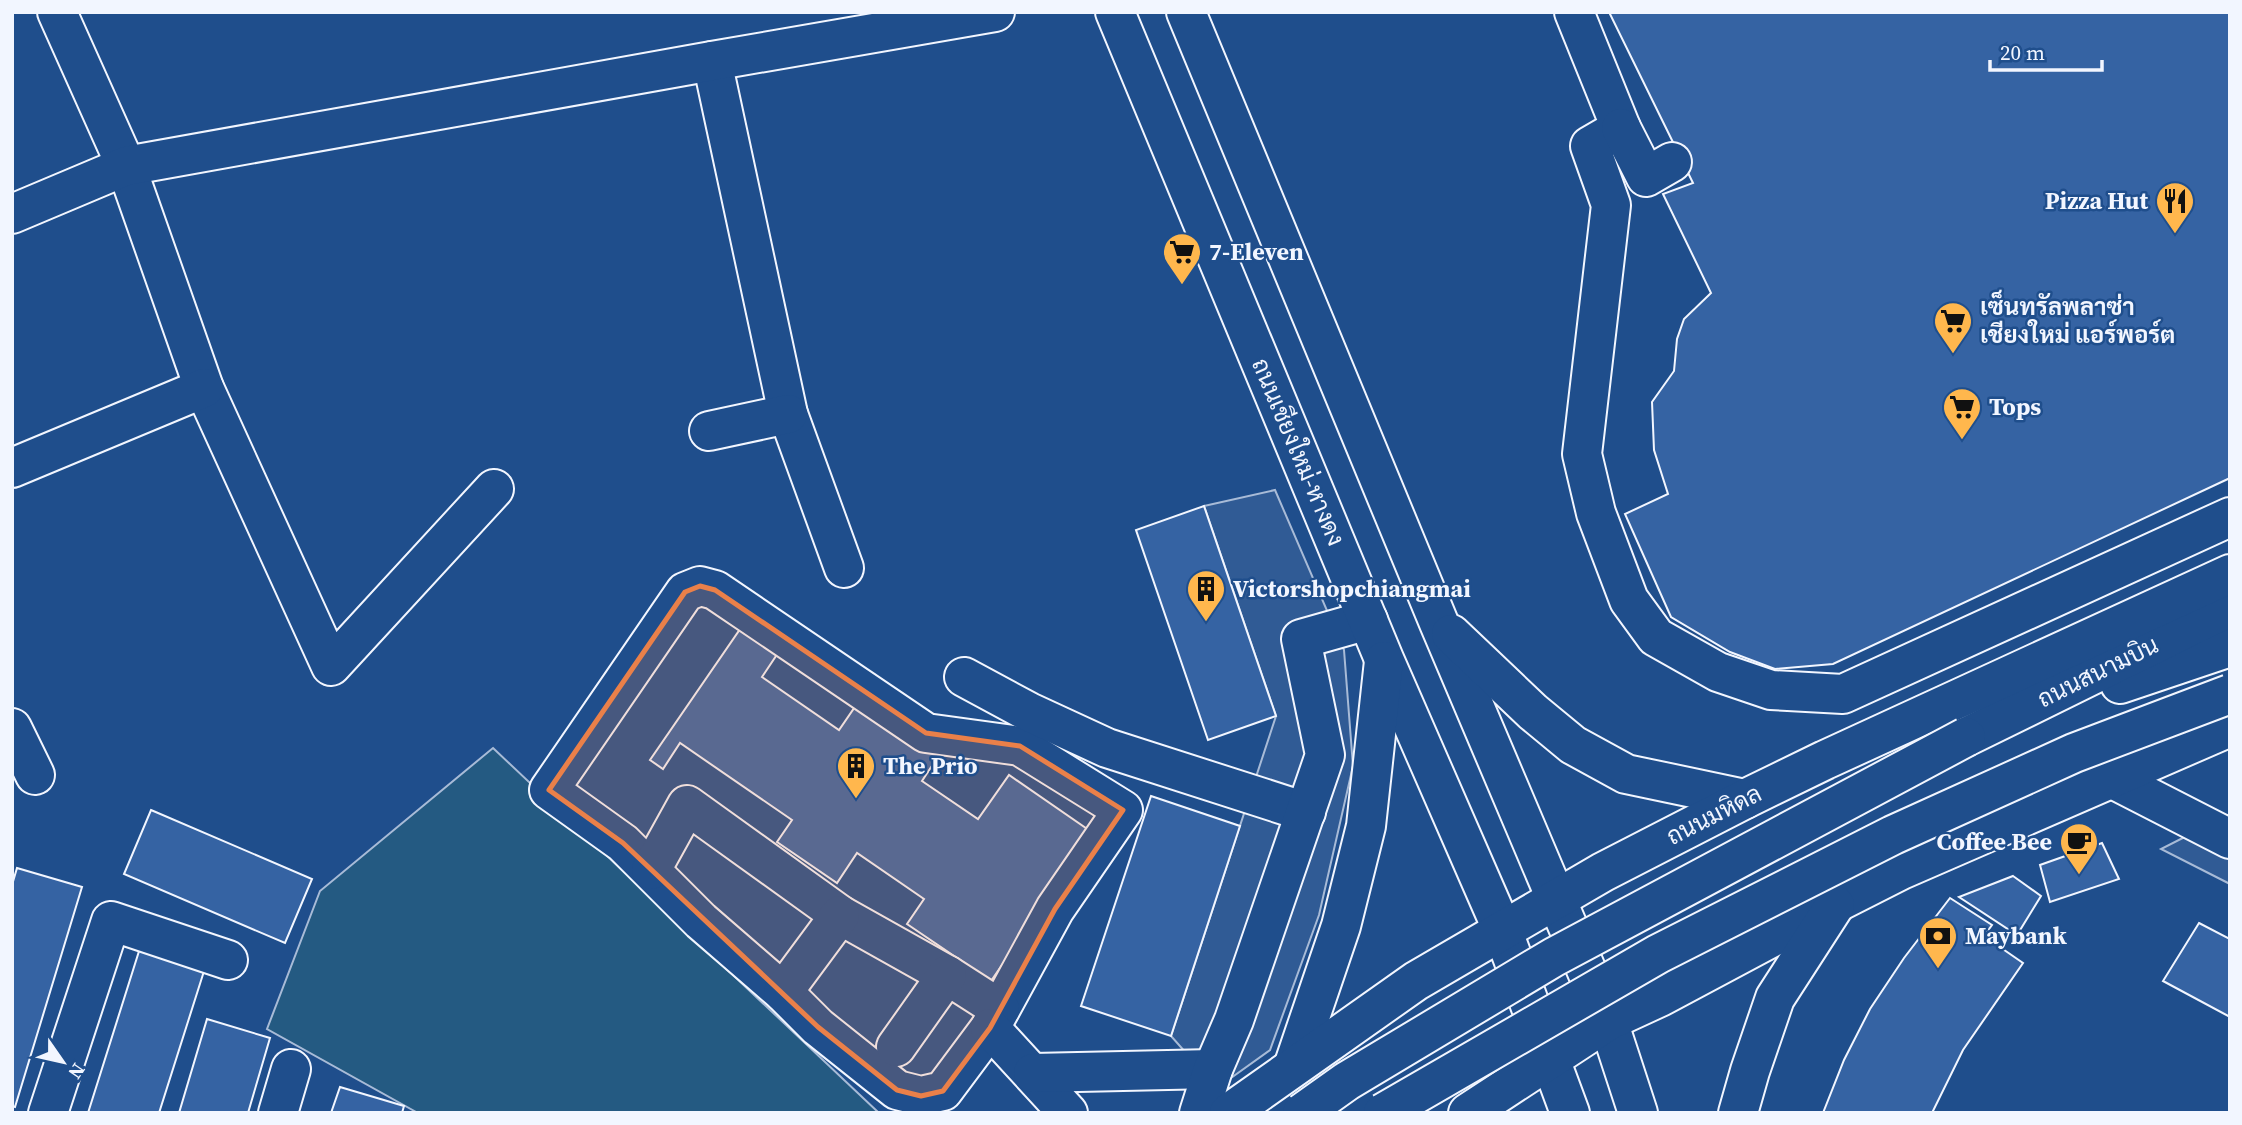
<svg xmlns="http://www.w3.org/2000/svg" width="2242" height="1125" viewBox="0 0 2242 1125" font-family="'Source Serif 4',Sarabun,serif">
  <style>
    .green { fill: #245a82; stroke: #a8bbd7; stroke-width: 2 }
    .parking { fill: #305b95; stroke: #a8bbd7; stroke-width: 2 }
    .building { fill: #3563a3; stroke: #f2f6ff; stroke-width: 2 }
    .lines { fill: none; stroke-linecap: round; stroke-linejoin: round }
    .minor-casing { stroke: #f2f6ff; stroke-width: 42 }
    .major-casing { stroke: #f2f6ff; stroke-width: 42 }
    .minor { stroke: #1f4e8c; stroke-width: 38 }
    .major { stroke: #1f4e8c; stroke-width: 38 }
    .major-bridge-casing { stroke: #f2f6ff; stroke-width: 42; stroke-linecap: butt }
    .major-bridge { stroke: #1f4e8c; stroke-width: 38 }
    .marked { fill: #ea8049; fill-opacity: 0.2; stroke: #ea8049; stroke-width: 5; stroke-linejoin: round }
    .labels { text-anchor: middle; stroke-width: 5; stroke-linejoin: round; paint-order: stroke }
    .poi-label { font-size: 24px; font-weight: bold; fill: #f2f6ff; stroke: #1f4e8c; text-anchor: start }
    .street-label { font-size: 24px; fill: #f2f6ff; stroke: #1f4e8c }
  </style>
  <rect width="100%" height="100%" fill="#1f4e8c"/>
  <!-- green -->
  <path class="green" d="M493 748 879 1113H418L267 1029 320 891Z"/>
  <!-- parking -->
  <g class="parking">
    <path d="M1275 490 1344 650 1353 766 1319 915 1270 1050 1217 1088 1171 1036 1276 716 1204 506Z"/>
    <path d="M2230 814V884L2161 849Z"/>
  </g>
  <!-- building -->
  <g class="building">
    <path d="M1609 12H2230V478L1833 664 1775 669 1730 652 1671 617 1625 514 1668 494 1654 450 1652 402 1674 371 1677 339 1684 319 1711 293 1663 194 1693 183Z"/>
    <path d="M1204 506 1276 716 1208 740 1136 530Z"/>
    <path d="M745 622 782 647 762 677 839 730 859 701 939 755 922 781 978 819 1009 775 1093 833 991 981 907 924 924 899 857 853 837 883 777 842 792 820 680 743 663 769 650 760Z"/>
    <path d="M1151 796 1240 826 1171 1036 1081 1006Z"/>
    <path d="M151 810 312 879 285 943 124 874Z"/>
    <path d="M2102 843 2119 879 2050 902 2040 865Z"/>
    <path d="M17 868 82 887 15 1107 12 1106V885Z"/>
    <path d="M2013 876 2041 896 2017 935 1959 897Z"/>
    <path d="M1950 898 1992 925 1984 936 2023 963 1963 1050 1932 1113H1823L1844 1060 1870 1009 1904 958Z"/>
    <path d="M2199 923 2230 939V1017L2163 981Z"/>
    <path d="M140 948 205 968 159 1113H88Z"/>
    <path d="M207 1019 270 1038 248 1113H179Z"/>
    <path d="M340 1087 404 1106 402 1113H331Z"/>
  </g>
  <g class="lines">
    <defs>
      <g id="minor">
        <path d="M57 12 126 166 204 388 331 666 494 489"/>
        <path d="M1574 12 1621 128 1590 146 1611 205 1582 454 1596 513 1629 600 1656 637 1718 672 1771 690 1843 694 2230 517"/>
        <path d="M712 61 788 414 844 568"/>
        <path d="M1621 128 1646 177 1672 162"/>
        <path d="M12 214 126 166 712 61 995 12"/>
        <path d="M709 431 788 414"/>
        <path d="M12 468 204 388"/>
        <path d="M700 586 715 590 926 733 1020 746 1123 810 1055 909 990 1028 943 1091 921 1096 897 1090 818 1027 783 992 701 921 623 843 549 790 685 592Z"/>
        <path d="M964 677 1029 712 1107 748 1306 812"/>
        <path d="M12 728 35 775"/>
        <path d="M2111 778 2230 839"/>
        <path d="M651 870 687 805 840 915 947 975 1000 1009"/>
        <path d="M783 992 840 915"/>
        <path d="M990 1028 1068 1113"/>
        <path d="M896 1047 947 975"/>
        <path d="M1033 1073 1213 1069"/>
        <path d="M48 1113 111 921 228 960"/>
        <path d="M278 1113 291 1069"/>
        <path d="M1199 1113 1213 1069 1234 1020 1325 755 1301 639 1368 620"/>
      </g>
      <g id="major">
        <path d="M1115 12 1384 659 1502 929 1570 1113"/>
        <path d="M1186 12 1439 623 1608 1021 1638 1113"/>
        <path d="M1451 634 1533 712 1573 745 1626 774 1745 799"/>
        <path d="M2120 684 2230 647"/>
        <path d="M1966 737 2230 607"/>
        <path d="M1293 1067 1341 926 1366 826 1384 661"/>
        <path d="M1229 1113 1416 981 1603 872 1745 799 1825 760 2230 574"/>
        <path d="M1468 1113 1608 1021 1660 997 1836 903 1901 870 2230 727"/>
        <path d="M1738 1113 1750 1071 1775 998 1835 905"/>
      </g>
    </defs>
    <!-- minor casing -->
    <use href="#minor" class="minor-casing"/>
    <!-- major casing -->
    <use href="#major" class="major-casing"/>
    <!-- minor -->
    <use href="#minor" class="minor"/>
    <!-- major -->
    <use href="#major" class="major"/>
    <defs>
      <g id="major-bridge">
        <path d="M1302 1113 1347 1081 1554 957 1966 737"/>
        <path d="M1383 1113 1658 954 1893 835 2074 753 2230 694"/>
      </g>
    </defs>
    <!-- major-bridge casing -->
    <use href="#major-bridge" class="major-bridge-casing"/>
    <!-- major-bridge -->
    <use href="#major-bridge" class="major-bridge"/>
  </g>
  <!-- marked area -->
  <path class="marked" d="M700 586 715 590 926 733 1020 746 1123 810 1055 909 990 1028 943 1091 921 1096 897 1090 818 1027 623 843 549 790 685 592Z"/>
  <!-- icons -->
  <defs>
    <symbol id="restaurant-pin" viewBox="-11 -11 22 30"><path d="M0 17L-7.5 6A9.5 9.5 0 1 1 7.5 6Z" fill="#ffb74d" stroke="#1f4e8c"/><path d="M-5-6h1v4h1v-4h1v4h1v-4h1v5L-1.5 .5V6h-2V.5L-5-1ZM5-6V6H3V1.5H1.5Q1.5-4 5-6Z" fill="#111"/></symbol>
    <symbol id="supermarket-pin" viewBox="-11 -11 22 30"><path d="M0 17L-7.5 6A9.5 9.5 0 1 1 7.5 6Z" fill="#ffb74d" stroke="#1f4e8c"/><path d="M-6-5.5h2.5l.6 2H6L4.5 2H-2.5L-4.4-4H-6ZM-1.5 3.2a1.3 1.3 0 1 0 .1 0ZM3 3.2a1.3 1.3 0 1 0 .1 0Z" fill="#111"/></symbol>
    <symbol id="building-pin" viewBox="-11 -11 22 30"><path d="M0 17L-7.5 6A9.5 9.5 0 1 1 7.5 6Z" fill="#ffb74d" stroke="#1f4e8c"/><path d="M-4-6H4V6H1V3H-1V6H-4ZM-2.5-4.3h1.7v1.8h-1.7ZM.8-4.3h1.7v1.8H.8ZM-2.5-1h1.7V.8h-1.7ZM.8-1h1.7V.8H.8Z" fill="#111"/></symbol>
    <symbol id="cafe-pin" viewBox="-11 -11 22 30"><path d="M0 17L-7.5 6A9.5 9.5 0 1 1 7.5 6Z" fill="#ffb74d" stroke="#1f4e8c"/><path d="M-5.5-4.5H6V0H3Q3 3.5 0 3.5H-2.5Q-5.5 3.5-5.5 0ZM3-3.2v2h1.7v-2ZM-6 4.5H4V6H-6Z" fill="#111"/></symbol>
    <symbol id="bank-pin" viewBox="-11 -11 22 30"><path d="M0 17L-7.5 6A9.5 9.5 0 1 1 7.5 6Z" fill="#ffb74d" stroke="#1f4e8c"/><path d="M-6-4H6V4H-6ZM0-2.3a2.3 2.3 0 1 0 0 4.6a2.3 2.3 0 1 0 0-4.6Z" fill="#111"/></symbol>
  </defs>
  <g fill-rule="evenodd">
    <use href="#restaurant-pin" x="2153" y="179" width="44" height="60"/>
    <use href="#supermarket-pin" x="1160" y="230" width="44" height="60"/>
    <use href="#supermarket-pin" x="1931" y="299" width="44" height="60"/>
    <use href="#supermarket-pin" x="1940" y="385" width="44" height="60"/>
    <use href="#building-pin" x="1184" y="567" width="44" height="60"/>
    <use href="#building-pin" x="834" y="744" width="44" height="60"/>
    <use href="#cafe-pin" x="2057" y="820" width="44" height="60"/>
    <use href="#bank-pin" x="1916" y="914" width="44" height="60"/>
  </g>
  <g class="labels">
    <!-- poi labels -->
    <g class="poi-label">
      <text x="2148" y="209" text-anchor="end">Pizza Hut</text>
      <text x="1209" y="260">7-Eleven</text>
      <text x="1980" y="315">เซ็นทรัลพลาซ่า<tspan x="1980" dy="28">เชียงใหม่ แอร์พอร์ต</tspan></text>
      <text x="1989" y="415">Tops</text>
      <text x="1233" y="597">Victorshopchiangmai</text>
      <text x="883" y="774">The Prio</text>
      <text x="2052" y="850" text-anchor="end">Coffee Bee</text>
      <text x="1965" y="944">Maybank</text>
    </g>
    <!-- street labels -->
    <g class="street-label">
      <text transform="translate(1298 452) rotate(67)" y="8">ถนนเชียงใหม่-หางดง</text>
      <text transform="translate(2098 672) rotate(-26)" y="8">ถนนสนามบิน</text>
      <text transform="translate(1714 815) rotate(-27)" y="8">ถนนมหิดล</text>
    </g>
  </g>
  <!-- border -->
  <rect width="2242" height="1125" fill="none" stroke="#f2f6ff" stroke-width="28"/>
  <!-- north arrow -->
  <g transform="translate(63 1062) rotate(124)" stroke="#1f4e8c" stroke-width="5" paint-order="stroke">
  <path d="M0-5L12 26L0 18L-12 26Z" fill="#f2f6ff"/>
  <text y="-10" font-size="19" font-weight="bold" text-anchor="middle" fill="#f2f6ff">N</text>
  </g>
  <!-- scale -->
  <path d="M1990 60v10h112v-10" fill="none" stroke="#f2f6ff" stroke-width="3.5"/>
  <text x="2000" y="60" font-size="21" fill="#f2f6ff" stroke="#1f4e8c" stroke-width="5" paint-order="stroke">20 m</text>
</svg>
